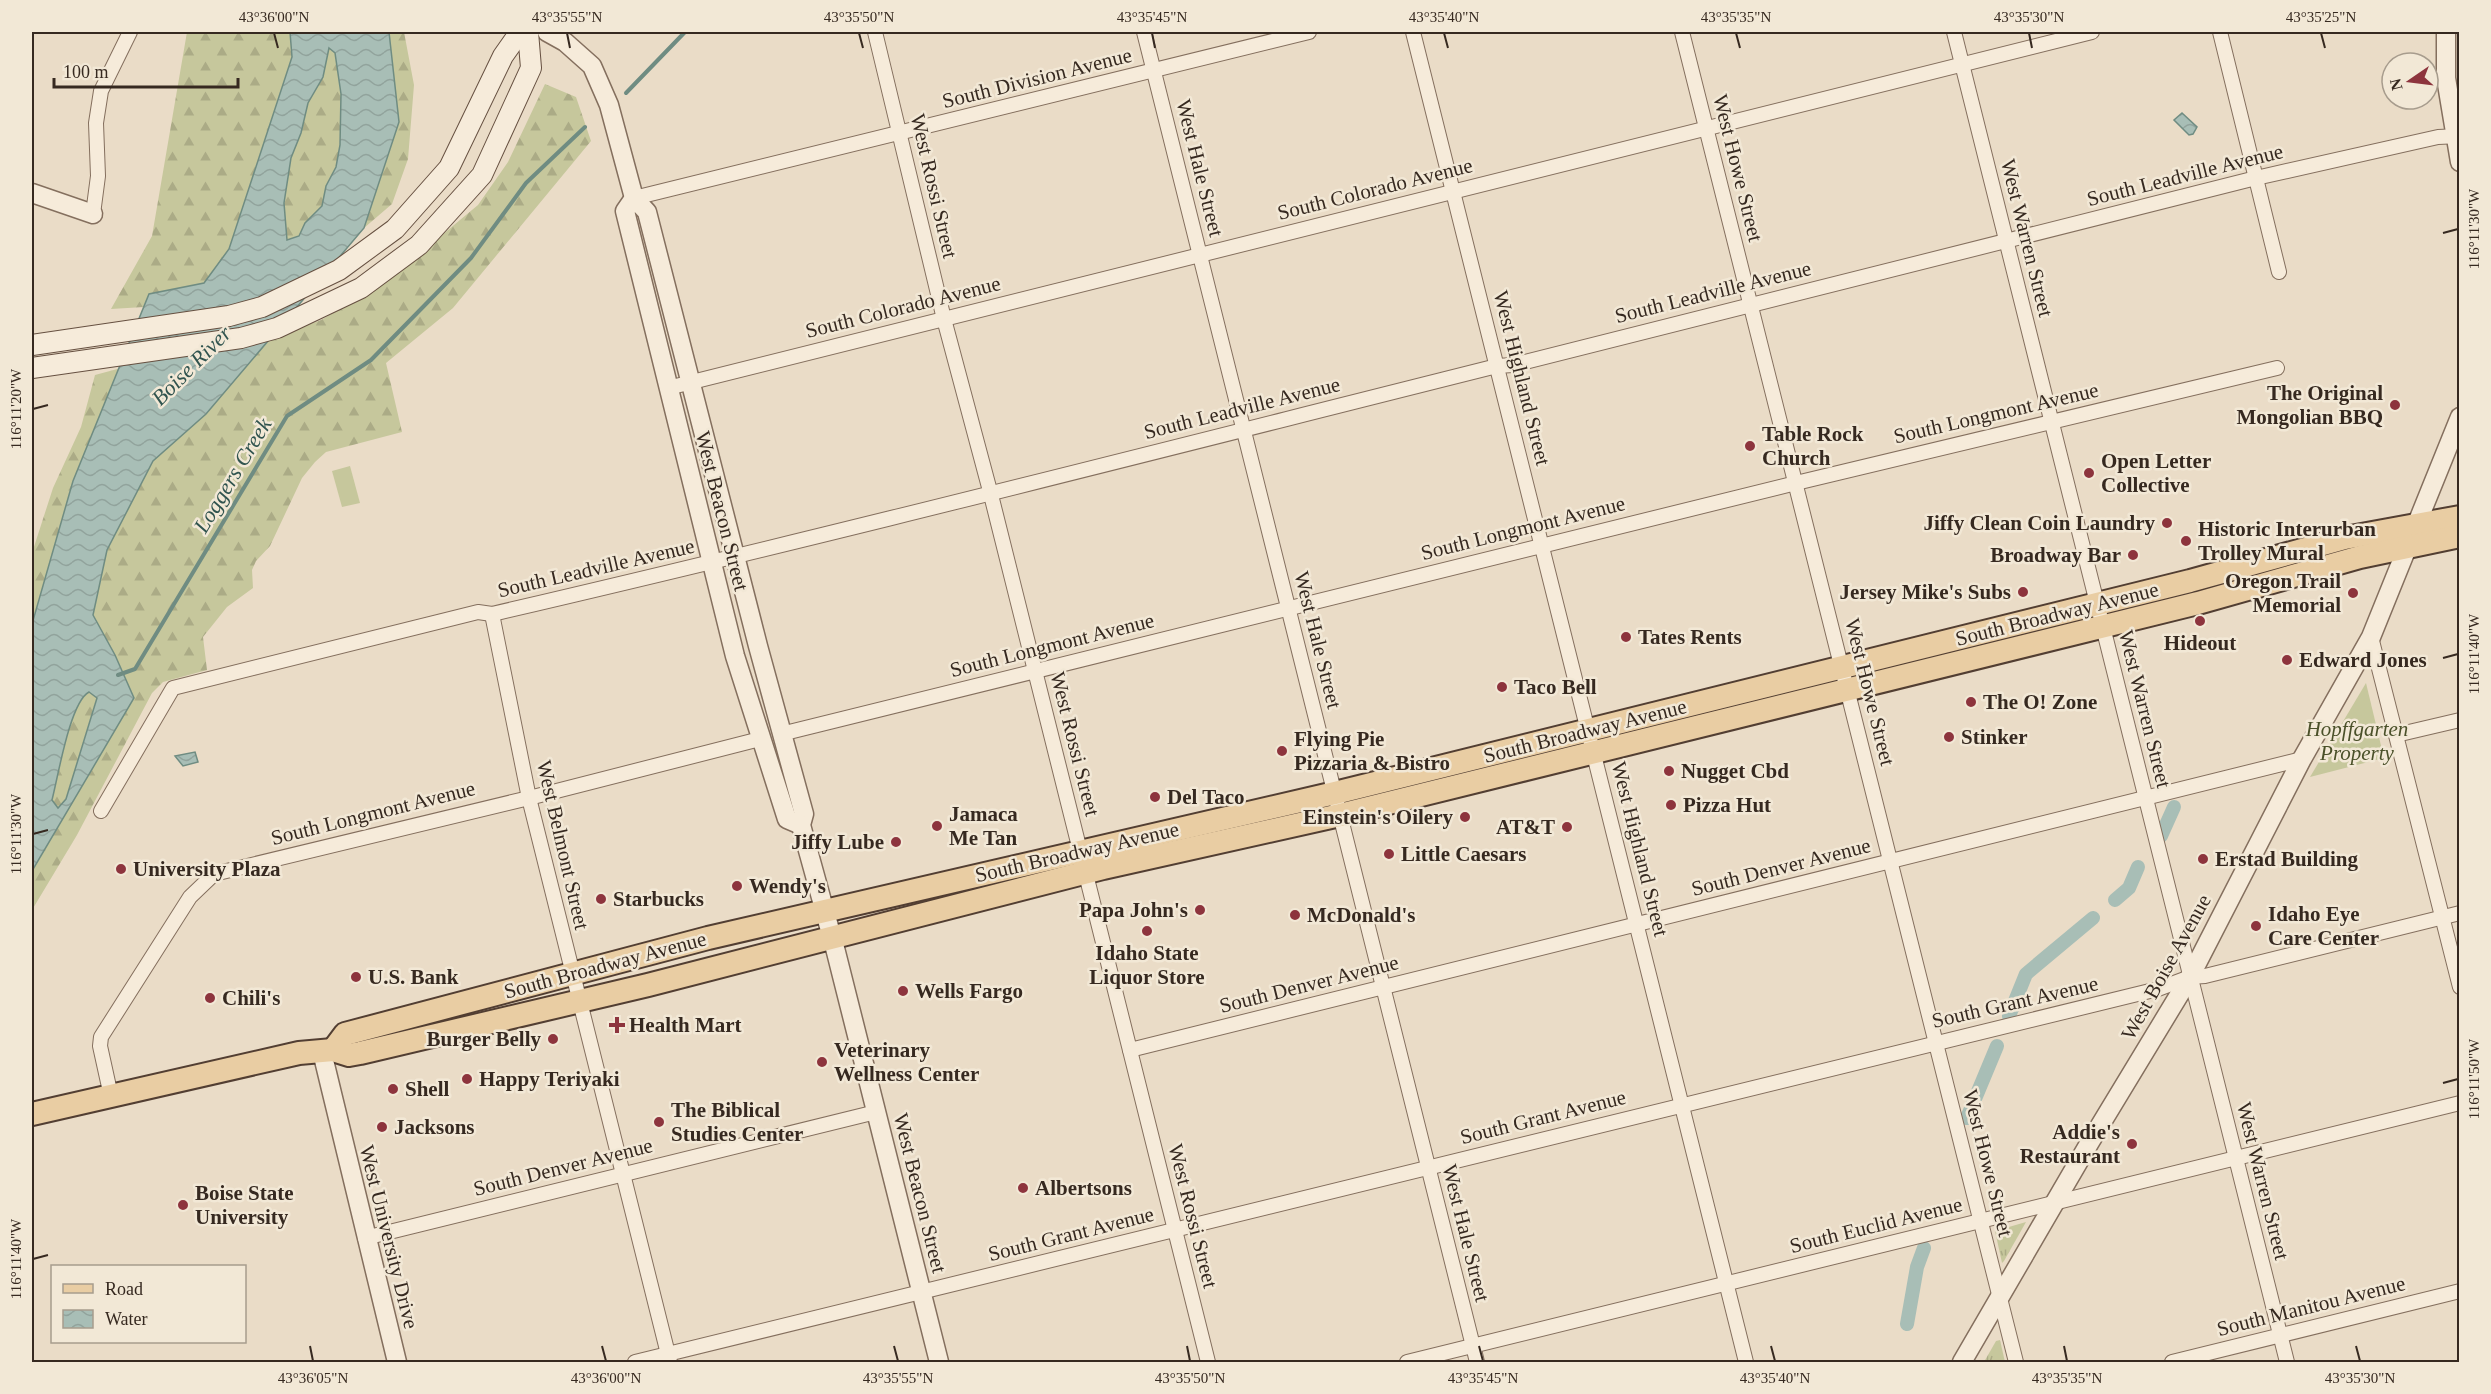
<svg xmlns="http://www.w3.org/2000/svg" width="2491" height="1394" viewBox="0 0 2491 1394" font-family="Georgia,serif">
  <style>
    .grass { fill: url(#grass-tufts) }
    .forest { fill: url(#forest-firs) }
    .park { fill: #c6c79c }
    .water { fill: url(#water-waves); stroke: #6f8c82; stroke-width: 1.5; fill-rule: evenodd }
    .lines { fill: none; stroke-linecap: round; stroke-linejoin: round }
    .stream { stroke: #6f8c82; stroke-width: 4 }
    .canal { stroke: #a8beb6; stroke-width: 14 }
    .minor-casing { stroke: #846f5e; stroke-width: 16 }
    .tertiary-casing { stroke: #846f5e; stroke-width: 21 }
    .secondary-casing { stroke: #665041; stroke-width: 22 }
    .primary-casing { stroke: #523e32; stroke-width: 26 }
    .minor { stroke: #f6ebda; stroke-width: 14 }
    .tertiary { stroke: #f6ebda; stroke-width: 18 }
    .secondary { stroke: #f6ebda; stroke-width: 20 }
    .primary { stroke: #e9cda3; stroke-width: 22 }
    .ticks { fill: none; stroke: #362920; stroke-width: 2 }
    .poi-dot { fill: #8d343d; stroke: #f2e8d6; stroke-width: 2 }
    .labels { text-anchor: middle; stroke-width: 5; stroke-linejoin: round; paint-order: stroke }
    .street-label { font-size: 21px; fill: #362920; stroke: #f2e8d6 }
    .poi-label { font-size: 21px; font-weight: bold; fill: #362920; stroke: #f2e8d6; text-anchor: start }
    .park-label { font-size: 21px; font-style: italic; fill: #4a5029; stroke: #f2e8d6 }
    .water-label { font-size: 22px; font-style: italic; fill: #31544f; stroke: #f2e8d6 }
    .neatline { fill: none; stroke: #362920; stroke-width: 2 }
    .ticks-label { font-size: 15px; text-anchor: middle; fill: #362920 }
  </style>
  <defs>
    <pattern id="grass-tufts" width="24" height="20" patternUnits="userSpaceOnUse" patternTransform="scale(1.5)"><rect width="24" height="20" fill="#c6c79c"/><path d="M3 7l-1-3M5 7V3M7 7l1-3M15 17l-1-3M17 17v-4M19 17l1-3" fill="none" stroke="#abab86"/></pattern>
    <pattern id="forest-firs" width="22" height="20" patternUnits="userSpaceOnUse" patternTransform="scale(1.5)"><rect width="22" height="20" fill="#c6c79c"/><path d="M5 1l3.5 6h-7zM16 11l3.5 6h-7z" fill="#abab86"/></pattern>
    <pattern id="water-waves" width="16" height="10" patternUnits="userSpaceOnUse" patternTransform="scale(1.5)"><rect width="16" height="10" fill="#a8beb6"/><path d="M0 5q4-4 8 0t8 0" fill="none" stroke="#91a39c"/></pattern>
  </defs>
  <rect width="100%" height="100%" fill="#eadcc7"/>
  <!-- grass -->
  <g class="grass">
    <path d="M2026 1222 2004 1261 2002 1263 1995 1231Z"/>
    <path d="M2000 1340 2005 1362H1984L1996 1341Z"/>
  </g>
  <!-- forest -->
  <g class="forest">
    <path d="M187 32H290L292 57 229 249 204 283 149 294 144 307 111 309 152 236Z"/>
    <path d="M389 32H404L414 85 408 159 392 204 364 228 399 122Z"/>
    <path d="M328 48 335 53 341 94 340 145 336 167 326 186 322 206 305 223 299 236 287 241 284 203 291 158 301 133 308 103 323 77Z"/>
    <path d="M545 84 576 97 591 141 453 308 386 363 402 432 326 452 315 462 302 478 270 546 256 561 252 570 253 588 227 607 203 637 207 670 163 682 152 693 77 835 32 910V871L134 698 115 655 93 615 107 550 153 461 206 414 270 339 321 320 382 285 478 205 508 162Z"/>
    <path d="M121 368 73 481 32 624V553L53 488 81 427 95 375Z"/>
    <path d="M89 691 97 697 66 799 58 808 52 800C58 777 70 702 89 691Z"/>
  </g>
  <!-- park -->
  <g class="park">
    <path d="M350 466 360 503 342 507 332 471Z"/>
    <path d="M2366 683 2384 758 2310 777Z"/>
  </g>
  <!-- water -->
  <g class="water">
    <path d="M290 32H389L399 122 364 228 206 414 153 461 107 550 93 615 115 655 134 698 32 871V624L73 481 149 294 204 283 229 249 292 57ZM329 48 335 53 341 94 340 145 336 167 326 186 322 206 305 223 299 236 287 240 284 203 291 158 301 133 308 103 323 77ZM89 692 97 698 66 799 58 808 52 800C58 777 70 702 89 692Z"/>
    <path d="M2182 113 2197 127 2193 134 2189 135 2174 120Z"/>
    <path d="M195 752 198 762 183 766 175 756Z"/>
  </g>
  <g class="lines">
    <!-- stream -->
    <g class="stream">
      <path d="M626 93 685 32"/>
      <path d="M118 675 135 669 287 416 371 360 471 258 526 183 585 127"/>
    </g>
    <!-- canal -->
    <g class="canal">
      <path d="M2161 836 2174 807"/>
      <path d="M2115 900 2129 888 2138 867"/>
      <path d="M2009 1016 2026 974 2093 918"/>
      <path d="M1967 1118 1997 1046"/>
      <path d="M1907 1324 1917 1267 1924 1248"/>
    </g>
    <defs>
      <g id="minor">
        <path d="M875 32 944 319 990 491 1208 1362"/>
        <path d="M1144 32 1477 1362"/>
        <path d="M1413 32 1746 1362"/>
        <path d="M1682 32 2016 1362"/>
        <path d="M1954 32 2287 1362"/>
        <path d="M2220 32 2279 272"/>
        <path d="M634 198 1309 32"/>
        <path d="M93 214 98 176 96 123 101 91 130 32"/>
        <path d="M668 388 2092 32"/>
        <path d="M492 614 529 798 670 1362"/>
        <path d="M2371 637 2460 987"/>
        <path d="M781 734 1796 483 2277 368"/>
        <path d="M2396 735 2460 720"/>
        <path d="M101 811 173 688 478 612 492 614C828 536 1162 450 1497 366L1513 365 2256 178 2438 137 2460 136"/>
        <path d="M1130 1050 2302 759"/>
        <path d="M111 1096 100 1046 101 1037 190 897 214 874 529 798 760 739"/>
        <path d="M365 1238 876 1112"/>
        <path d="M635 1362 2158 989 2190 977 2205 976 2460 913"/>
        <path d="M1407 1362 2460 1103"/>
        <path d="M2172 1362 2460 1291"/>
      </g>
      <g id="tertiary">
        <path d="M547 32 565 42 592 66 609 105 634 198 647 212 758 646 804 814 801 825 836 952 939 1362"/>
        <path d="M2446 32V78L2460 162"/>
        <path d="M32 193 93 214"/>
        <path d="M634 198 625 211 735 656 787 819 801 825"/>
        <path d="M322 1052 397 1362"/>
        <path d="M1962 1362 2090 1142 2190 977 2302 759 2371 637 2460 417"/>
      </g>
      <g id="secondary">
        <path d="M32 345 229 316 262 307 339 270 395 229 449 168 503 56 520 32"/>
        <path d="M32 368 241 338 277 328 361 288 419 245 482 175 531 68 528 32"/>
      </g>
      <g id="primary">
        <path d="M333 1050 345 1034 708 938 1335 793 2190 581 2345 538 2460 517"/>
        <path d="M32 1114 299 1053 333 1050 349 1055 360 1053 648 985 1103 868 1340 815 2198 603 2360 557 2460 536"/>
      </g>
    </defs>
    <!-- minor casing -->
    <use href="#minor" class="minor-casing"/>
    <!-- tertiary casing -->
    <use href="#tertiary" class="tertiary-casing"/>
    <!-- secondary casing -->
    <use href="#secondary" class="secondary-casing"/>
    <!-- primary casing -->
    <use href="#primary" class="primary-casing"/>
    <!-- minor -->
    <use href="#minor" class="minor"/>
    <!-- tertiary -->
    <use href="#tertiary" class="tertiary"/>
    <!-- secondary -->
    <use href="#secondary" class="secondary"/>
    <!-- primary -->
    <use href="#primary" class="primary"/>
  </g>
  <!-- ticks -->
  <path class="ticks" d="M274 33 278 48M567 33 570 48M859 33 863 48M1152 33 1155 48M1444 33 1448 48M1736 33 1740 48M2029 33 2032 48M2321 33 2325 48M2443 233 2458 229M33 409 48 405M2443 658 2458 654M33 834 48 830M2443 1083 2458 1079M33 1259 48 1255M310 1346 313 1361M602 1346 606 1361M894 1346 898 1361M1187 1346 1190 1361M1479 1346 1483 1361M1771 1346 1775 1361M2064 1346 2067 1361M2356 1346 2360 1361"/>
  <!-- markers -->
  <g class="poi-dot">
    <circle cx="2395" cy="405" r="6"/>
    <circle cx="1750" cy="446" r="6"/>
    <circle cx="2089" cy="473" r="6"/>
    <circle cx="2167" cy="523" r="6"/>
    <circle cx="2186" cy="541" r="6"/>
    <circle cx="2133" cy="555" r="6"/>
    <circle cx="2023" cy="592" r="6"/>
    <circle cx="2353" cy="593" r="6"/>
    <circle cx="2200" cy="621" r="6"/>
    <circle cx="1626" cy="637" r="6"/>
    <circle cx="2287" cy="660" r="6"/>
    <circle cx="1502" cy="687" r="6"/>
    <circle cx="1971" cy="702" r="6"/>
    <circle cx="1949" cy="737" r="6"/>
    <circle cx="1282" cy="751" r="6"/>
    <circle cx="1669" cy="771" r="6"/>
    <circle cx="1155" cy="797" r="6"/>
    <circle cx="1671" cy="805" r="6"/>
    <circle cx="1465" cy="817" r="6"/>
    <circle cx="937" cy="826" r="6"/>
    <circle cx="1567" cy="827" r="6"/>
    <circle cx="896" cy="842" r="6"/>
    <circle cx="1389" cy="854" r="6"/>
    <circle cx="2203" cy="859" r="6"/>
    <circle cx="121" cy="869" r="6"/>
    <circle cx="737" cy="886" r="6"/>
    <circle cx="601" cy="899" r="6"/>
    <circle cx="1200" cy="910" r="6"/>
    <circle cx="1295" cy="915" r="6"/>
    <circle cx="2256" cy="926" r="6"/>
    <circle cx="1147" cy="931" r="6"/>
    <circle cx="356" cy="977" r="6"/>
    <circle cx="903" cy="991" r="6"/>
    <circle cx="210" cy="998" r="6"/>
    <path d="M614 1016h6v6h6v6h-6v6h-6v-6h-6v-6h6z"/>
    <circle cx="553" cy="1039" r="6"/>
    <circle cx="822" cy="1062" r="6"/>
    <circle cx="467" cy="1079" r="6"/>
    <circle cx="393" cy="1089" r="6"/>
    <circle cx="659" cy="1122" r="6"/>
    <circle cx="382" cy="1127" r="6"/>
    <circle cx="2132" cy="1144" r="6"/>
    <circle cx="1023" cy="1188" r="6"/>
    <circle cx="183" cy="1205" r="6"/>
  </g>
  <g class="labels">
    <!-- street labels -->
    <g class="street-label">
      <text transform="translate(1037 78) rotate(-14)" y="7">South Division Avenue</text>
      <text transform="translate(1200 168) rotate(76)" y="7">West Hale Street</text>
      <text transform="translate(1738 168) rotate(76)" y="7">West Howe Street</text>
      <text transform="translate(2185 175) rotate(-14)" y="7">South Leadville Avenue</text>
      <text transform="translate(934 186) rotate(77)" y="7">West Rossi Street</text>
      <text transform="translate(1375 189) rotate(-14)" y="7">South Colorado Avenue</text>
      <text transform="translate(2027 238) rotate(76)" y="7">West Warren Street</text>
      <text transform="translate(1713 292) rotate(-14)" y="7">South Leadville Avenue</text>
      <text transform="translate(903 307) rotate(-14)" y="7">South Colorado Avenue</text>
      <text transform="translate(1522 378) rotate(76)" y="7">West Highland Street</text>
      <text transform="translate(1242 408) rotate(-14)" y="7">South Leadville Avenue</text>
      <text transform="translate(1996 413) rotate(-13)" y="7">South Longmont Avenue</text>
      <text transform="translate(722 511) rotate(76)" y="7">West Beacon Street</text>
      <text transform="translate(1523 528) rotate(-14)" y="7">South Longmont Avenue</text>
      <text transform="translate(596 568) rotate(-13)" y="7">South Leadville Avenue</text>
      <text transform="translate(2057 614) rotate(-14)" y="7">South Broadway Avenue</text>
      <text transform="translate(1318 640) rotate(76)" y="7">West Hale Street</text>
      <text transform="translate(1052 645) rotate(-14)" y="7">South Longmont Avenue</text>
      <text transform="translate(1870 692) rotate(76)" y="7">West Howe Street</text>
      <text transform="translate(2145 709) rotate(76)" y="7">West Warren Street</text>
      <text transform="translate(1585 731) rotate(-14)" y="7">South Broadway Avenue</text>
      <text transform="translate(1075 744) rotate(76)" y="7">West Rossi Street</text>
      <text transform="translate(373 813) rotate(-14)" y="7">South Longmont Avenue</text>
      <text transform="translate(563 845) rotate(77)" y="7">West Belmont Street</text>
      <text transform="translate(1640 849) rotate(76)" y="7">West Highland Street</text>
      <text transform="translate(1077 852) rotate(-13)" y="7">South Broadway Avenue</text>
      <text transform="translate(1781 867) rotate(-14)" y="7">South Denver Avenue</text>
      <text transform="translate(605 965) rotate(-15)" y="7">South Broadway Avenue</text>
      <text transform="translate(2166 967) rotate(-61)" y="7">West Boise Avenue</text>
      <text transform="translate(1309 984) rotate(-14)" y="7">South Denver Avenue</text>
      <text transform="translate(2015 1002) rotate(-13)" y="7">South Grant Avenue</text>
      <text transform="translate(1543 1117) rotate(-14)" y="7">South Grant Avenue</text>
      <text transform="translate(1988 1163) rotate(76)" y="7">West Howe Street</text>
      <text transform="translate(563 1167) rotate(-14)" y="7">South Denver Avenue</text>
      <text transform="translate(2263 1181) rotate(76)" y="7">West Warren Street</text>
      <text transform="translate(920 1193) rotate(76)" y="7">West Beacon Street</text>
      <text transform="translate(1193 1216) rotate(76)" y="7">West Rossi Street</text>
      <text transform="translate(1876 1225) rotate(-14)" y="7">South Euclid Avenue</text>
      <text transform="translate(1466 1233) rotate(76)" y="7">West Hale Street</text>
      <text transform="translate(1071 1234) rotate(-14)" y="7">South Grant Avenue</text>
      <text transform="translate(389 1237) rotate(76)" y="7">West University Drive</text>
      <text transform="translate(2311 1306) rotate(-14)" y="7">South Manitou Avenue</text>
    </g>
    <!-- poi labels -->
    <g class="poi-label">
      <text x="2383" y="400" text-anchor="end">The Original<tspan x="2383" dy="24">Mongolian BBQ</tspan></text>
      <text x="1762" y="441">Table Rock<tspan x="1762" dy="24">Church</tspan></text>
      <text x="2101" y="468">Open Letter<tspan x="2101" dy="24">Collective</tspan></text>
      <text x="2155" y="530" text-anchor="end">Jiffy Clean Coin Laundry</text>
      <text x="2198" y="536">Historic Interurban<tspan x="2198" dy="24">Trolley Mural</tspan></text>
      <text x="2121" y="562" text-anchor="end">Broadway Bar</text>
      <text x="2341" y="588" text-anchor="end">Oregon Trail<tspan x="2341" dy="24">Memorial</tspan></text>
      <text x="2011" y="599" text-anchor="end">Jersey Mike's Subs</text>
      <text x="1638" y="644">Tates Rents</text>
      <text x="2200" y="650" text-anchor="middle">Hideout</text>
      <text x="2299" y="667">Edward Jones</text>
      <text x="1514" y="694">Taco Bell</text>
      <text x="1983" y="709">The O! Zone</text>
      <text x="1961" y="744">Stinker</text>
      <text x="1294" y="746">Flying Pie<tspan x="1294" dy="24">Pizzaria &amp; Bistro</tspan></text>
      <text x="1681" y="778">Nugget Cbd</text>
      <text x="1167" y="804">Del Taco</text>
      <text x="1683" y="812">Pizza Hut</text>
      <text x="949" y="821">Jamaca<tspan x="949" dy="24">Me Tan</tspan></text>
      <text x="1453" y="824" text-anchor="end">Einstein's Oilery</text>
      <text x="1555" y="834" text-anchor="end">AT&amp;T</text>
      <text x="884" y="849" text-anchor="end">Jiffy Lube</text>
      <text x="1401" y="861">Little Caesars</text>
      <text x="2215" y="866">Erstad Building</text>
      <text x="133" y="876">University Plaza</text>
      <text x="749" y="893">Wendy's</text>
      <text x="613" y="906">Starbucks</text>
      <text x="1188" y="917" text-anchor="end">Papa John's</text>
      <text x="2268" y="921">Idaho Eye<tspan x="2268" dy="24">Care Center</tspan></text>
      <text x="1307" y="922">McDonald's</text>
      <text x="1147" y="960" text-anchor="middle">Idaho State<tspan x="1147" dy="24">Liquor Store</tspan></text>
      <text x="368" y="984">U.S. Bank</text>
      <text x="915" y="998">Wells Fargo</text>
      <text x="222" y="1005">Chili's</text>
      <text x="629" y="1032">Health Mart</text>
      <text x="541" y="1046" text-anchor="end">Burger Belly</text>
      <text x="834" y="1057">Veterinary<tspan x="834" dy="24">Wellness Center</tspan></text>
      <text x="479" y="1086">Happy Teriyaki</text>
      <text x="405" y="1096">Shell</text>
      <text x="671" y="1117">The Biblical<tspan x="671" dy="24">Studies Center</tspan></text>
      <text x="394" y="1134">Jacksons</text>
      <text x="2120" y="1139" text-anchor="end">Addie's<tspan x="2120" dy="24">Restaurant</tspan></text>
      <text x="1035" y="1195">Albertsons</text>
      <text x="195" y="1200">Boise State<tspan x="195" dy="24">University</tspan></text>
    </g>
    <!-- park labels -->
    <g class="park-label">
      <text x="2357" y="736">Hopffgarten<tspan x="2357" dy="24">Property</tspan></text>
    </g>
    <!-- water labels -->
    <g class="water-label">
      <text transform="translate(191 365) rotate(-45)" y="8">Boise River</text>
      <text transform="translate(232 475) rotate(-59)" y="8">Loggers Creek</text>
    </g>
  </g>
  <!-- border -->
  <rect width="2491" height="1394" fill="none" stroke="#f2e8d6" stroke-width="66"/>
  <!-- legend -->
  <rect x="51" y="1265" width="195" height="78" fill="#f2e8d6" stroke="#a79c8d" stroke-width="1.5"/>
  <rect x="63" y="1284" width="30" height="9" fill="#e9cda3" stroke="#a79c8d" stroke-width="1.5"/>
  <text x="105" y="1295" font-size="18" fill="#362920">Road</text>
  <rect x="63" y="1310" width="30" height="18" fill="url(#water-waves)" stroke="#a79c8d" stroke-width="1.5"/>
  <text x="105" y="1325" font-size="18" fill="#362920">Water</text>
  <!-- north arrow -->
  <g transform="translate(2410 81) rotate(256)"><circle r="28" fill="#f2e8d6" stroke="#a79c8d" stroke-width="1.5"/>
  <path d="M0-4.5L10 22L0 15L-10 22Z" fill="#8d343d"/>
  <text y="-9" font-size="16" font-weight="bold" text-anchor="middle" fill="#362920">N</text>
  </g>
  <!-- scale -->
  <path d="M54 78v9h184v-9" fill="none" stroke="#362920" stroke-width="3"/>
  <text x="63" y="78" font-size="18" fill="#362920" stroke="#f2e8d6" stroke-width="4.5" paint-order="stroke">100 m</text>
  <rect x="33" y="33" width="2425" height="1328" class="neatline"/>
  <g class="ticks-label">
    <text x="274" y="22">43°36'00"N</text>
    <text x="567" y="22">43°35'55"N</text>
    <text x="859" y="22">43°35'50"N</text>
    <text x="1152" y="22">43°35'45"N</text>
    <text x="1444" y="22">43°35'40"N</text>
    <text x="1736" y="22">43°35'35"N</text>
    <text x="2029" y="22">43°35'30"N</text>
    <text x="2321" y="22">43°35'25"N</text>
    <text transform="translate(2474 229) rotate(-90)" y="5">116°11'30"W</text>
    <text transform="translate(16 409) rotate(-90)" y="5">116°11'20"W</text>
    <text transform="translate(2474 654) rotate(-90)" y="5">116°11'40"W</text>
    <text transform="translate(16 834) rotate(-90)" y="5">116°11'30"W</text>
    <text transform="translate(2474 1079) rotate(-90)" y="5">116°11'50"W</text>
    <text transform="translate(16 1259) rotate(-90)" y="5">116°11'40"W</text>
    <text x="313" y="1383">43°36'05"N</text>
    <text x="606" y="1383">43°36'00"N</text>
    <text x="898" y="1383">43°35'55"N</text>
    <text x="1190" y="1383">43°35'50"N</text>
    <text x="1483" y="1383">43°35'45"N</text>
    <text x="1775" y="1383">43°35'40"N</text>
    <text x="2067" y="1383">43°35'35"N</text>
    <text x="2360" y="1383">43°35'30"N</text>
  </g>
</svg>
